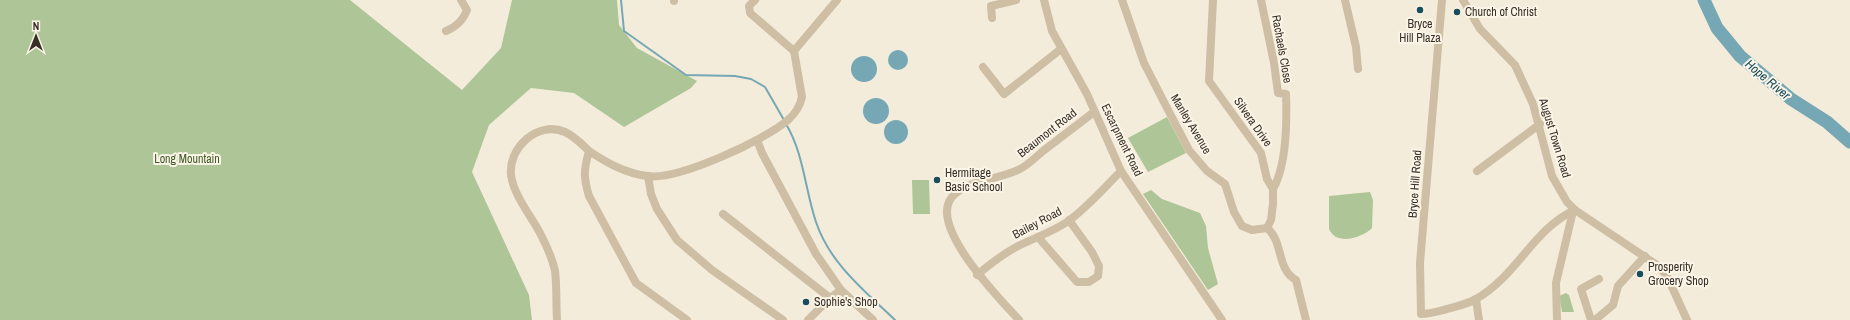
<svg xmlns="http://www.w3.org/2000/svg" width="1850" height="320" viewBox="0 0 1850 320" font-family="'Archivo Narrow',sans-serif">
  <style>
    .green { fill: #aec598 }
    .water { fill: #76a7b4 }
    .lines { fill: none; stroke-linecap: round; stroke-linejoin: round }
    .stream { stroke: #76a7b4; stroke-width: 2 }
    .river { stroke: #76a7b4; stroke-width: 13 }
    .minor { stroke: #cebea4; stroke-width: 8 }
    .poi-dot { fill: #184d5e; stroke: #fbf5e7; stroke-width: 1.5 }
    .labels { text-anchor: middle; stroke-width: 4; stroke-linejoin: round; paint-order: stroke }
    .poi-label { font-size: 12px; fill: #382f27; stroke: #fbf5e7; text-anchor: start }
    .street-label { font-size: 12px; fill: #382f27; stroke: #fbf5e7 }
    .park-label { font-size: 12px; fill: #3f5928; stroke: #fbf5e7 }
    .water-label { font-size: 13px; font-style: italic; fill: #184d5e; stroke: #fbf5e7 }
  </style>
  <rect width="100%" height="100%" fill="#f4ecda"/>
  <!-- green -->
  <g class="green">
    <path d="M0 0H350L462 90 501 48 512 0H617L619 25 637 48 697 81 691 88 624 127 574 93 531 88 489 125 472 172 529 295 532 320H0Z"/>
    <path d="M1167 117 1186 153 1148 172 1128 138Z"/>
    <path d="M912 180H929L930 214H913Z"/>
    <path d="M1151 190 1162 199 1200 213 1206 226 1208 248 1218 284 1208 290 1143 194Z"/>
    <path d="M1370 192 1373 200 1372 228C1362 238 1336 246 1329 229V196Z"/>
    <path d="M1566 293 1569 295 1574 312H1562L1559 296Z"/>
  </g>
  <!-- water -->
  <g class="water">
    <circle cx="898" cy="60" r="10"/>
    <circle cx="864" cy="69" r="13"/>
    <circle cx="876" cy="111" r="13"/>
    <circle cx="896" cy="132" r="12"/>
  </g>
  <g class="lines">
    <!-- stream -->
    <g class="stream">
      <path d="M621 0 624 31 686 75 735 76 751 79 765 87 784 120"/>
      <path d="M786 124C804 154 805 190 816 222 830 264 865 291 895 320"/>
    </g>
    <!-- river -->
    <path class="river" d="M1704 0 1717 28 1740 56 1791 99 1827 122 1850 142"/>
    <!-- minor -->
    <g class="minor">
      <path d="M755 0 749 6 750 13 794 51"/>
      <path d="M1044 0 1052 31 1087 94 1121 171 1222 320"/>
      <path d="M1122 0 1144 63 1166 106 1189 150 1207 171 1225 184 1234 212 1242 226 1252 230 1267 228"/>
      <path d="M1213 0 1209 81 1261 153 1267 179 1273 189V204L1271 220 1267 228C1284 242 1276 269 1296 280L1306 320"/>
      <path d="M1261 0 1274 63 1278 93 1286 94C1287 122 1287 165 1273 189"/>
      <path d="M1345 0 1356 47 1358 69"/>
      <path d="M1442 0 1420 263 1421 314C1429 314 1439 311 1447 309 1457 306 1468 304 1476 299 1516 277 1534 228 1575 210"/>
      <path d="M1463 0 1480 29 1515 65 1533 104 1552 176 1567 202 1575 210 1657 265 1667 276 1687 320"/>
      <path d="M674 1V0"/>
      <path d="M992 18 991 6 1016 0"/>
      <path d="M446 31C456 27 463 21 467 10L461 0"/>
      <path d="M794 51 837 0"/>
      <path d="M983 67 1004 94 1061 49"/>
      <path d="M757 140 762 153 816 254 841 290 873 320"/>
      <path d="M1477 171 1540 124"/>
      <path d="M648 176 651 194 657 209 677 240 712 270 783 320"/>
      <path d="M723 214 830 298"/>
      <path d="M1038 237 1077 282H1089L1098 276 1099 266 1092 252 1069 220"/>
      <path d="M977 275C990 264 1003 254 1018 246 1034 238 1052 232 1067 222 1087 208 1104 188 1121 171"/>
      <path d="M1476 299 1479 320"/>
      <path d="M557 320C556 304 557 287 555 271 553 261 547 247 542 237 533 218 514 197 511 175 508 148 538 120 565 132 574 136 582 144 589 151"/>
      <path d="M687 320 636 283 589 196C583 177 584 169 589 151 607 163 625 173 647 176 677 181 765 140 788 120 795 114 800 106 802 97L794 51"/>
      <path d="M808 320 830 298 841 290"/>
      <path d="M1019 320C1001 300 922 221 955 194 972 179 999 180 1020 169 1028 165 1036 157 1043 151 1060 138 1077 125 1094 112"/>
      <path d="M1557 320 1556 283 1573 211"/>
      <path d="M1591 320 1581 289 1599 279"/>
      <path d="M1595 320 1613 305 1618 286 1645 256"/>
    </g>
  </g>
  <!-- markers -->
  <g class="poi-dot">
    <circle cx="1420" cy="10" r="4"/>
    <circle cx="1457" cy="12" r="4"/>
    <circle cx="937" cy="180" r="4"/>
    <circle cx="1640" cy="274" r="4"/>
    <circle cx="806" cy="302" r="4"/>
  </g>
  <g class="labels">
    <!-- poi labels -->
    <g class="poi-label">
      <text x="1465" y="16">Church of Christ</text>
      <text x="1420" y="28" text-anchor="middle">Bryce<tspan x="1420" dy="14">Hill Plaza</tspan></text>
      <text x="945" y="177">Hermitage<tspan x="945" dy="14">Basic School</tspan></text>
      <text x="1648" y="271">Prosperity<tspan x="1648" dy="14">Grocery Shop</tspan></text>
      <text x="814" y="306">Sophie's Shop</text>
    </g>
    <!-- street labels -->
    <g class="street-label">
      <text transform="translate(1282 49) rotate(80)" y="4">Rachaels Close</text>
      <text transform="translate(1253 122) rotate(55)" y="4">Silvera Drive</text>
      <text transform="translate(1191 124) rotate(59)" y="4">Manley Avenue</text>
      <text transform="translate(1047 133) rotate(-38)" y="4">Beaumont Road</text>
      <text transform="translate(1555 138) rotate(73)" y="4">August Town Road</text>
      <text transform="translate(1122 140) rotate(64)" y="4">Escarpment Road</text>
      <text transform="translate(1415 184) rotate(-86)" y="4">Bryce Hill Road</text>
      <text transform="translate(1037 223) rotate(-28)" y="4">Bailey Road</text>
    </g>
    <!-- park labels -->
    <g class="park-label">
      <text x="187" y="163">Long Mountain</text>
    </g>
    <!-- water labels -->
    <g class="water-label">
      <text transform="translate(1768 79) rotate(40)" y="5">Hope River</text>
    </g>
  </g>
  <!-- north arrow -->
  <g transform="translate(36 36)" stroke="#fbf5e7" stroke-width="3" paint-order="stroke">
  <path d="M0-3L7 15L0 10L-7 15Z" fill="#382f27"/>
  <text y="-6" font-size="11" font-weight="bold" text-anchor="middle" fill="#382f27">N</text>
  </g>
</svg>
